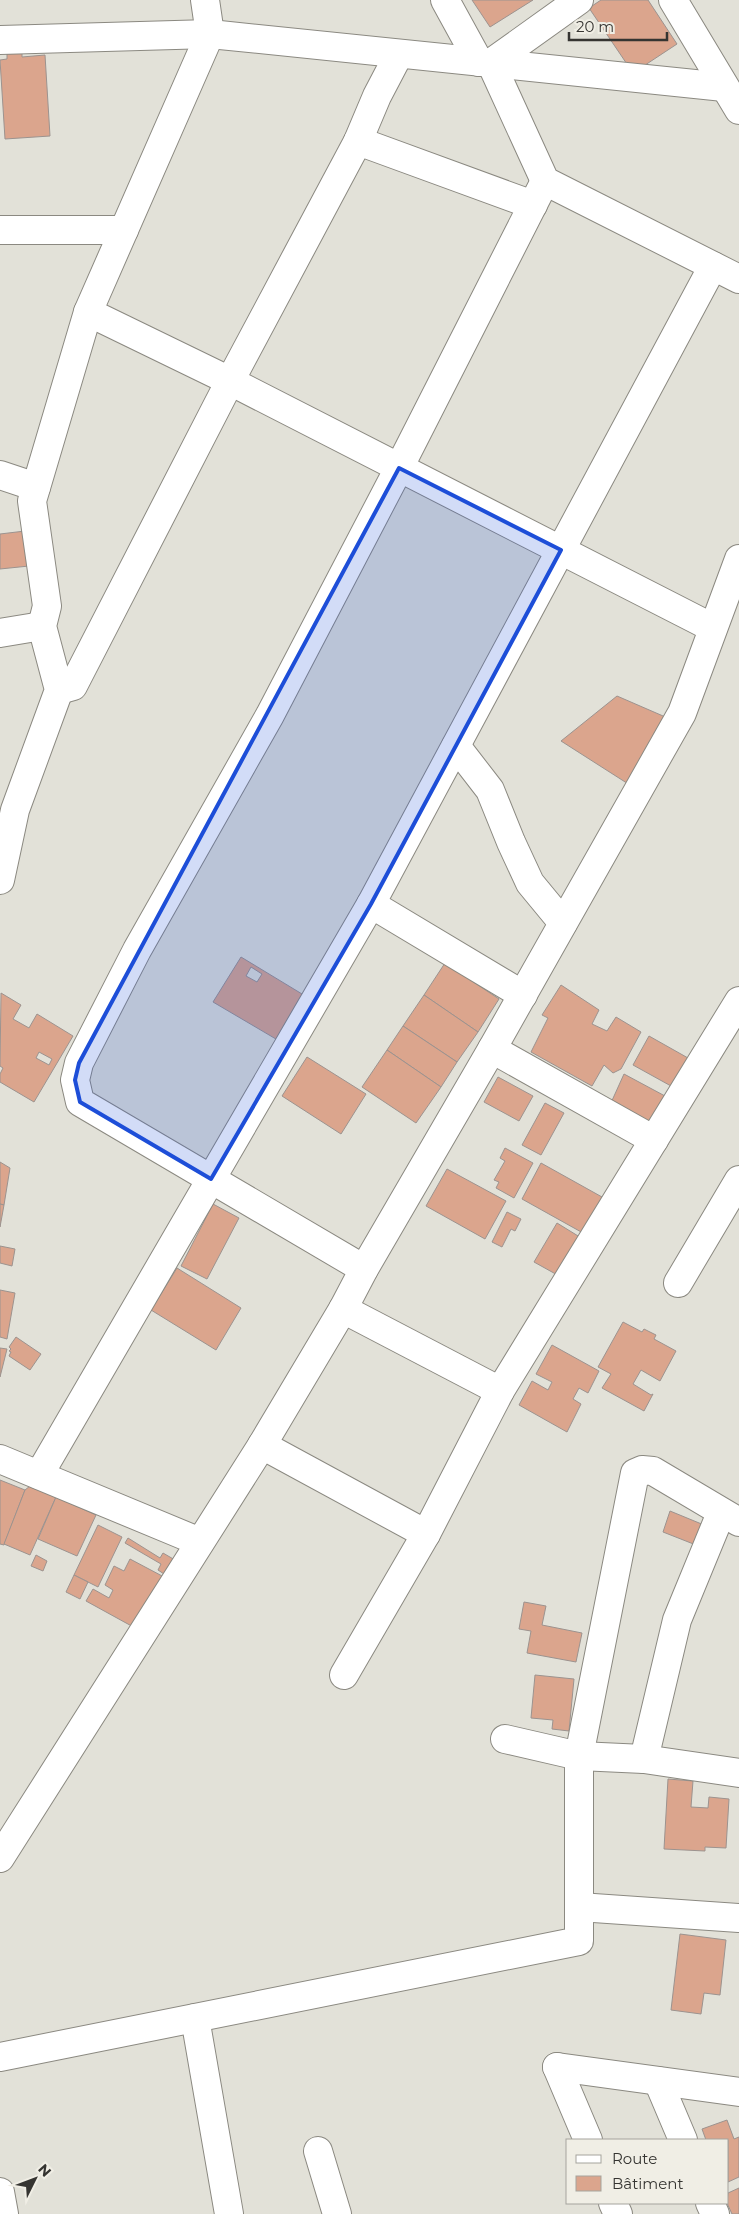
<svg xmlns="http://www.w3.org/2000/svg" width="739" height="2214" viewBox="0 0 739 2214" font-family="Montserrat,sans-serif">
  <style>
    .building { fill: #dba58d; stroke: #9c938f; fill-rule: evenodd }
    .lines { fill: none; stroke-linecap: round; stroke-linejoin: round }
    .minor-casing { stroke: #8b8981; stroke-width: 30 }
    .minor { stroke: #fff; stroke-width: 28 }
    .marked { fill: #1d4ed8; fill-opacity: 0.2; stroke: #1d4ed8; stroke-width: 4; stroke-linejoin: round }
  </style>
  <rect width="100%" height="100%" fill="#e2e1d8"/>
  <!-- building -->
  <g class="building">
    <path d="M472 0H533L490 27Z"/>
    <path d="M601 0H648L677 44 633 73 589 8Z"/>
    <path d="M22 51V57L45 55 50 136 5 139 0 60 7 59V53Z"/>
    <path d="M25 531 29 566 0 569V534Z"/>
    <path d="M617 696 670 719 633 787 561 741Z"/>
    <path d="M241 957 307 997 281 1042 213 1002ZM251 967 262 974 257 982 246 976Z"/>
    <path d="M445 963 499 999 478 1032 424 995Z"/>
    <path d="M561 985 599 1010 592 1024 607 1031 616 1017 641 1032 621 1069 613 1073 604 1065 592 1086 531 1052 548 1018 542 1015Z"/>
    <path d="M1 993 21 1005 13 1019 29 1028 37 1014 73 1036 34 1102 0 1082V1074L3 1068 0 1066ZM39 1052 52 1059 49 1065 36 1058Z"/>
    <path d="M424 995 478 1032 457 1062 403 1026Z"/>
    <path d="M403 1026 457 1062 441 1087 387 1050Z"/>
    <path d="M649 1036 688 1058 671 1086 633 1065Z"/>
    <path d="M387 1050 441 1087 416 1123 362 1087Z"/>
    <path d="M307 1057 366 1094 341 1134 282 1096Z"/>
    <path d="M624 1074 665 1096 650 1126 610 1105Z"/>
    <path d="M498 1077 533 1096 519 1121 484 1102Z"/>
    <path d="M545 1103 564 1113 541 1155 522 1145Z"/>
    <path d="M505 1148 533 1163 514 1198 496 1188 499 1182 494 1180 505 1161 500 1158Z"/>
    <path d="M0 1162 10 1168 4 1205 0 1204Z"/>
    <path d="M541 1163 602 1197 583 1233 522 1199Z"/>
    <path d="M447 1169 506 1201 485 1239 426 1206Z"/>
    <path d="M0 1204 4 1205 0 1227Z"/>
    <path d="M213 1204 239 1218 207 1279 181 1266Z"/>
    <path d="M507 1212 521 1219 515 1231 511 1229 502 1247 492 1242Z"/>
    <path d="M557 1223 583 1239 561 1277 534 1262Z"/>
    <path d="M0 1246 15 1249 12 1266 0 1263Z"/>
    <path d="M177 1268 241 1308 216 1350 151 1310Z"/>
    <path d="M0 1290 15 1293 7 1339 0 1337Z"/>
    <path d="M623 1322 642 1332 644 1329 656 1335 654 1339 676 1351 660 1381 641 1370 633 1384 651 1395 653 1394 644 1411 602 1388 611 1374 598 1367Z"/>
    <path d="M16 1337 41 1354 30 1370 9 1356 11 1352 9 1351 11 1349 9 1347Z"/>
    <path d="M552 1345 599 1371 588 1393 579 1388 573 1399 581 1404 567 1432 519 1405 532 1381 548 1390 552 1382 536 1374Z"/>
    <path d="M0 1348 7 1349 0 1377Z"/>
    <path d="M0 1480 25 1490 4 1545 0 1544Z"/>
    <path d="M30 1486 56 1497 30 1555 4 1544 25 1490Z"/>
    <path d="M56 1497 96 1515 77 1556 38 1539Z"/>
    <path d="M670 1511 704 1525 696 1545 663 1532Z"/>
    <path d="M98 1525 122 1537 98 1587 74 1575Z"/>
    <path d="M128 1538 160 1558 163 1553 175 1560 167 1576 158 1570 161 1564 125 1543Z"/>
    <path d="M36 1555 47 1561 43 1571 31 1566Z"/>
    <path d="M130 1559 164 1577 137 1629 86 1601 93 1589 109 1598 113 1590 105 1585 114 1566 124 1571Z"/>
    <path d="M74 1575 88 1582 80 1599 66 1592Z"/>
    <path d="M524 1602 546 1606 542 1625 582 1633 576 1662 527 1653 531 1631 519 1629Z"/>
    <path d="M535 1675 574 1679 569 1731 552 1729 553 1720 531 1718Z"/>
    <path d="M668 1779 693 1781 691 1807 708 1808 709 1797 729 1799 726 1848 705 1847V1851L664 1849Z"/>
    <path d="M680 1934 726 1940 720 1995 704 1993 701 2014 671 2010Z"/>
    <path d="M727 2120 734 2139 739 2137V2177L728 2182V2140H706L702 2129Z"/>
    <path d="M739 2188V2214H732L727 2203 728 2193Z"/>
  </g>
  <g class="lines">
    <defs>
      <g id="minor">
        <path d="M445 0 479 62"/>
        <path d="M579 0 491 63 545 181 739 279"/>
        <path d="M673 0 739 110"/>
        <path d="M0 40 210 34 724 87"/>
        <path d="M358 141 533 205"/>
        <path d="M0 230H124"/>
        <path d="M88 312 230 381 713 628"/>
        <path d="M0 475 36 487"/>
        <path d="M0 633 42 626"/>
        <path d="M59 690 73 686 230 381 358 141 377 96 399 54"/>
        <path d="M456 746 490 790 511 842 530 883 563 923"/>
        <path d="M0 880 15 810 59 690 42 626 47 606 32 501 88 312 210 34 205 0"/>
        <path d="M371 904 523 995"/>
        <path d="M492 1049 654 1140"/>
        <path d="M364 1269 80 1102 75 1080 79 1063 137 950 270 715 399 468 545 181"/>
        <path d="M678 1283 739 1180"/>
        <path d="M343 1309 500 1391"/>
        <path d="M262 1445 426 1534 344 1675"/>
        <path d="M0 1459 200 1542"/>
        <path d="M39 1475 371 904 713 266"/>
        <path d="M426 1534 500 1391 739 1001"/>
        <path d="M505 1739 579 1756 644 1759 739 1773"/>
        <path d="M644 1759 677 1620 721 1513"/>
        <path d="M0 1858 262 1445 343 1309 364 1269 492 1049 682 713 739 559"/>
        <path d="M579 1907 739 1918"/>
        <path d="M195 2018 229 2214"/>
        <path d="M0 2057 579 1941V1756L635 1473 642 1470 653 1471 739 1522"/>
        <path d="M557 2067 739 2092"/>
        <path d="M557 2067 588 2140"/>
        <path d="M658 2081 683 2140"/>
        <path d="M318 2151 337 2214"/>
        <path d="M0 2192 4 2214"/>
        <path d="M613 2203 618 2214"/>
        <path d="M710 2203 715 2214"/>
      </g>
    </defs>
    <!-- minor casing -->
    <use href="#minor" class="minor-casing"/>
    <!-- minor -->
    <use href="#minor" class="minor"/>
  </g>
  <!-- marked area -->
  <path class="marked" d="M399 468 561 550 371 904 211 1179 80 1102 75 1080 79 1063Z"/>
  <!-- legend -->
  <rect x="566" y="2139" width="162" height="65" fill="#f0eee5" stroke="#a5a49d"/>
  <rect x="576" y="2155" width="25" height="8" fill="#ffffff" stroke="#a5a49d"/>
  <text x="612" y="2164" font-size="15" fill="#353431">Route</text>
  <rect x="576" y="2176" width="25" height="15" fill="#dba58d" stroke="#a5a49d"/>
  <text x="612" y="2189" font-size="15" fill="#353431">Bâtiment</text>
  <!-- north arrow -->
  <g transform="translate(35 2179) rotate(48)" stroke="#f0eee5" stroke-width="4" paint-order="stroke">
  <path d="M0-4L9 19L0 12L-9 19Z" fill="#353431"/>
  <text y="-8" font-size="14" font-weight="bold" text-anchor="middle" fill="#353431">N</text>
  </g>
  <!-- scale -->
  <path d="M569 32v8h98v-8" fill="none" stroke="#353431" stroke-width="2.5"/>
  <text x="576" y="32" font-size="15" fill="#353431" stroke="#f0eee5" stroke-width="4" paint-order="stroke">20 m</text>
</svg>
